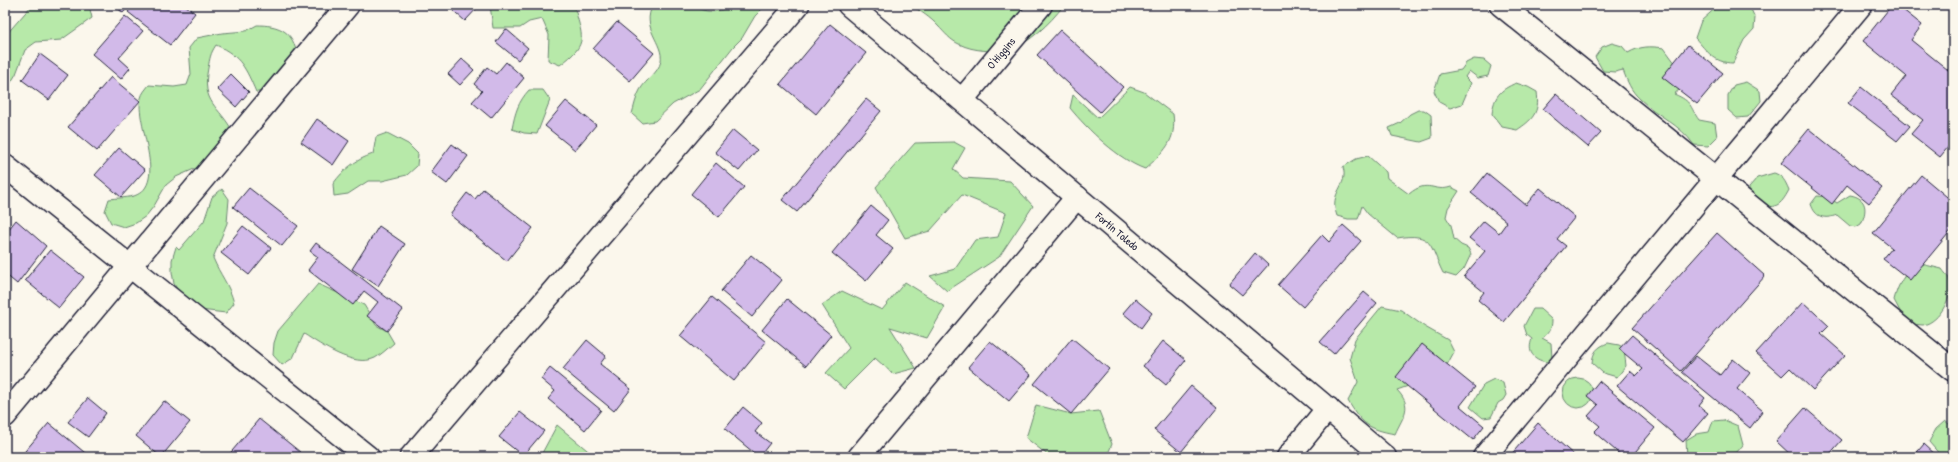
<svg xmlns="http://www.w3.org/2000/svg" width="1958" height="462" viewBox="0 0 1958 462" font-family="'Patrick Hand',sans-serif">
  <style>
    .green { fill: #b7e9a9; stroke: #6c8672 }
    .building { fill: #d2bae9; stroke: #22223b }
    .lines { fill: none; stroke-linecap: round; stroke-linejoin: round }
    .minor-casing { stroke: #22223b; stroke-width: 25 }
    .minor { stroke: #fbf7ec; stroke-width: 22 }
    .labels { text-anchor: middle; stroke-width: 3; stroke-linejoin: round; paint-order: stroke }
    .street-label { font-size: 11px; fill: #22223b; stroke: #fbf7ec }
  </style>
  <rect width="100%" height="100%" fill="#fbf7ec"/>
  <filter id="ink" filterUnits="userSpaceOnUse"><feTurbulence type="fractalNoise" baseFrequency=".025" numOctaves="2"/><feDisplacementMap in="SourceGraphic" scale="8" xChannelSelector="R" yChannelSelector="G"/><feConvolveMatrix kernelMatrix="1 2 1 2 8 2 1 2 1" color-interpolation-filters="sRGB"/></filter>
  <g filter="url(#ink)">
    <!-- green -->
    <g class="green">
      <path d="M32 5H89L92 18 61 40 36 42 25 50 16 74 10 84 7 96 5 98V36Z"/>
      <path d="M490 5H574C582 37 590 43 560 65L548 60 549 35 542 19 529 22 520 28H493Z"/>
      <path d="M653 5H694C706 16 724 10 737 5 744 2 758 5 766 5L755 16 742 38 733 47 700 89 673 104 655 121 642 123 632 114C634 107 636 97 640 90 646 79 658 74 661 61 664 43 640 28 653 5Z"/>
      <path d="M911 5H1064C1048 26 1031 40 1008 53 991 50 975 52 959 44 950 40 945 33 938 26 931 18 920 11 911 5Z"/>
      <path d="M1719 5H1749L1755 18 1754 29 1744 40 1733 63C1714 63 1707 51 1695 38L1701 21Z"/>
      <path d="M257 25C277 25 292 30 296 51L268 92H256C246 69 241 56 216 45 210 54 210 58 208 68 201 104 219 105 233 132L210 162 176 177 166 185 154 206 146 216 136 223 124 227 111 223 105 211 109 199C117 198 126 198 134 196 169 184 134 122 141 98 142 93 146 89 149 85L174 87 187 85 191 74 189 48 197 38 222 33 246 31Z"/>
      <path d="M1612 43 1622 46 1628 53C1640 46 1650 46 1664 48L1678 67 1679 90 1674 94C1693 102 1689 106 1699 120L1715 123 1717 137 1708 146 1694 145C1680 124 1657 116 1640 99 1631 91 1627 81 1623 70L1615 72 1603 71 1595 57 1602 47Z"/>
      <path d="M1474 59 1484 60 1491 66 1488 76 1478 78 1469 71 1465 77 1471 83 1462 104 1450 108 1439 102 1434 91 1440 74 1461 70 1466 63Z"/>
      <path d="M1746 82 1760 91 1761 101 1748 117 1737 118 1728 110V95L1734 85Z"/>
      <path d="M1516 83 1528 87 1537 92C1540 113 1532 120 1517 130L1502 127 1492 114C1494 96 1500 90 1516 83Z"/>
      <path d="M1130 87 1144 92 1173 114C1177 141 1164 152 1145 169 1119 160 1087 129 1070 108L1073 95 1098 118Z"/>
      <path d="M529 90H543L550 100 537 134 524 133 512 129C515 113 518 102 529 90Z"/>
      <path d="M1418 110H1424L1431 115 1432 138 1421 142 1392 136 1389 128 1400 123 1410 114Z"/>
      <path d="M387 133 408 144 418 154 417 166 407 175 382 181H368L348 194 334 196 333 184C344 169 355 160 373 154L376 137Z"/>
      <path d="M954 142 965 148 953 169 963 178 1010 181 1033 206 999 257 947 291 930 276 955 269 975 240 998 237 1006 213 962 195 930 231 905 238 876 187 915 143Z"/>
      <path d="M1368 156 1386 172 1387 178 1409 194C1428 178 1434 193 1451 187L1459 191 1448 208 1446 217 1451 225 1454 239 1461 245 1468 248 1471 254 1464 269 1456 277 1443 273C1429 245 1434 232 1397 238L1368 214 1362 206 1358 219H1348L1337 216C1328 191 1349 187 1343 167L1356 159Z"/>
      <path d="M1774 173C1783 176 1785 181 1789 190 1780 207 1776 208 1757 206L1749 197V187L1757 178Z"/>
      <path d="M222 189 229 199 227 223 213 258C220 275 229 284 234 303L226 313 200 310 181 295 174 284 172 272V260L176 247 179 250 204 221 212 197Z"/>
      <path d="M1850 195C1868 198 1867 211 1861 224L1856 227 1850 226 1837 215C1824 220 1815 217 1811 204L1817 196 1828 197 1837 203Z"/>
      <path d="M1917 263 1942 269C1944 272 1948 276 1949 279 1954 295 1940 322 1923 325 1919 325 1914 324 1910 324L1903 317 1894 300C1898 284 1904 274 1917 263Z"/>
      <path d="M905 282 945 307 927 338 890 327 916 368 893 374 875 358 844 389 826 373 849 348 822 305 842 291 882 310Z"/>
      <path d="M318 284 364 305 376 325 387 331 394 343C388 348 382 354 375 358 354 368 321 345 304 334L293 358 282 365 273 355 274 343 278 331Z"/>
      <path d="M1382 306 1401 310 1425 327 1448 340 1454 352 1442 374 1397 390C1413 407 1404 414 1395 434 1368 429 1362 424 1348 401L1358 382 1350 358 1355 339Z"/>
      <path d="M1533 309H1540L1552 320C1552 329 1549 333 1542 338L1551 343 1552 358 1546 362C1533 359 1527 352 1532 339L1527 335 1524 326Z"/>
      <path d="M1608 343 1619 345 1624 348 1626 366 1617 377 1603 373 1592 363C1593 352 1597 347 1608 343Z"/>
      <circle cx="1578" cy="393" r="15"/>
      <path d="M1494 379 1503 383 1506 395 1503 400 1498 403 1491 417 1483 418 1470 407 1484 384Z"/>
      <path d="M1036 405 1071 414 1099 411 1112 444 1107 456 1050 457 1026 438Z"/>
      <path d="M1724 420 1738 426 1743 445 1736 453 1723 454 1712 457H1687L1686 440 1696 434 1709 432 1713 421Z"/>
      <path d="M1945 421 1953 427V457H1942L1929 442 1936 429Z"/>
      <path d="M557 425 593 455 591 457H500L541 455Z"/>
    </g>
    <!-- building -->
    <g class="building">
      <path d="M114 5H130L123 13Z"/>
      <path d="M134 5H185L195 13 170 45 128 12Z"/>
      <path d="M447 5H480L465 21Z"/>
      <path d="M1892 5H1897L1922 25 1911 40 1953 74V141L1940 157 1911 134 1923 120 1891 95 1906 76 1863 41Z"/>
      <path d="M125 16 143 31 119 58 130 68 121 79 92 54Z"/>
      <path d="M617 22 654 53 630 81 593 49Z"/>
      <path d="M830 24 866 53 816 114 780 84Z"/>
      <path d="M506 29 528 48 518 60 496 42Z"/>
      <path d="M1060 30 1123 87 1100 112 1037 55Z"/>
      <path d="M1688 45 1723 73 1697 104 1662 77Z"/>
      <path d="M40 54 68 75 49 100 22 80Z"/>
      <path d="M462 59 474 70 460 85 448 74Z"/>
      <path d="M506 62 524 78 491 118 472 102 482 91 474 84 487 67 496 74Z"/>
      <path d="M231 74 249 92 236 107 217 89Z"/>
      <path d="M111 77 140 101 97 151 68 127Z"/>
      <path d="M1861 87 1910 126 1897 141 1848 103Z"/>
      <path d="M1556 94 1601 133 1588 147 1543 109Z"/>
      <path d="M866 99 881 111 797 212 782 200Z"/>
      <path d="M566 101 596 125 575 150 545 126Z"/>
      <path d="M317 119 349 141 333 165 301 142Z"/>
      <path d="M1809 129 1882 188 1869 203 1847 185 1832 204 1781 163Z"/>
      <path d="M733 130 757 150 739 171 715 152Z"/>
      <path d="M452 144 468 156 447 184 431 172Z"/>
      <path d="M119 148 145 170 121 197 95 175Z"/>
      <path d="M716 163 744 187 719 217 691 194Z"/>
      <path d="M1487 173 1526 205 1540 188 1575 217 1557 239 1566 246 1504 322 1478 300 1484 292 1464 276 1485 251 1469 238 1484 221 1499 233 1507 222 1471 193Z"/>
      <path d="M1921 175 1953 202V228L1910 280 1883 259 1892 248 1873 233Z"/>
      <path d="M249 188 298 226 282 246 233 207Z"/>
      <path d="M483 189 533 228 507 261 450 215 467 193 475 199Z"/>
      <path d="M871 206 888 220 876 235 893 249 866 281 832 253Z"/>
      <path d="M16 220 46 246 17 284 5 274V234Z"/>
      <path d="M1343 225 1361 241 1303 307 1278 285 1322 235 1329 242Z"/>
      <path d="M243 226 271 248 249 275 221 253Z"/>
      <path d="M379 226 405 244 378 286 352 269Z"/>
      <path d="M1717 233 1765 276 1681 371 1632 328Z"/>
      <path d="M316 243 403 310 387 331 367 316 378 302 364 291 353 305 308 270 318 257 310 251Z"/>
      <path d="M50 250 84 277 59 308 25 280Z"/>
      <path d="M1255 253 1268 265 1242 295 1229 284Z"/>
      <path d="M751 255 782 280 752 317 721 291Z"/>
      <path d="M1364 292 1377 303 1334 354 1320 342Z"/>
      <path d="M712 297 766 342 734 381 680 336Z"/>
      <path d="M787 299 831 335 806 366 762 330Z"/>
      <path d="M1135 299 1152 313 1141 328 1123 313Z"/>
      <path d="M1803 302 1829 326 1821 334 1845 355 1813 390 1790 368 1782 376 1756 353Z"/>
      <path d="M1632 335 1705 398 1699 406 1708 413 1683 442 1617 386 1630 371 1636 376 1643 369 1619 349Z"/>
      <path d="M1072 338 1109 369 1071 414 1034 384Z"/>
      <path d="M587 340 606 356 600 364 631 389 614 411 563 369Z"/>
      <path d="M990 341 1031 375 1009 401 968 367Z"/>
      <path d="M1163 341 1186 360 1166 385 1143 366Z"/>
      <path d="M1422 344 1475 387 1460 406 1484 426 1473 440 1396 377Z"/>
      <path d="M1696 356 1720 375 1733 359 1750 373 1737 389 1763 411 1750 428 1682 372Z"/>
      <path d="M550 368 601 410 585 430 548 399 555 391 541 379Z"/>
      <path d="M1599 381 1655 428 1631 457H1623L1594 432 1600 426 1588 416 1598 405 1587 396Z"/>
      <path d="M1191 386 1217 408 1181 452 1154 430Z"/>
      <path d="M88 398 106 413 88 437 68 422Z"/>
      <path d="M164 401 190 422 161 457 136 436Z"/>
      <path d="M743 407 762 423 755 432 770 443 759 457 725 429Z"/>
      <path d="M1805 408 1842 440 1827 457H1793L1776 441Z"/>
      <path d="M520 412 544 431 523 456 499 437Z"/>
      <path d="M259 419 300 452 296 457H227Z"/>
      <path d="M49 423 90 457H20Z"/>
      <path d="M1538 423 1576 457H1509Z"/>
      <path d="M1924 444 1938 457H1913Z"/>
    </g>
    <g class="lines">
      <defs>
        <g id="minor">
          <path id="s1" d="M849 5 1385 457"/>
          <path d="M1501 5 1953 370"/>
          <path id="s2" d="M962 100 1041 5"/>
          <path d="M5 166 368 457"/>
          <path d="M5 416 348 5"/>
          <path d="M411 457 798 5"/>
          <path d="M859 457 1077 197"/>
          <path d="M1288 457 1328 408"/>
          <path d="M1484 457 1861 5"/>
        </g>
      </defs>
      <!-- minor casing -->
      <use href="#minor" class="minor-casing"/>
      <!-- minor -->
      <use href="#minor" class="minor"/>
    </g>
  </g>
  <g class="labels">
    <!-- street labels -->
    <g class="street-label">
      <text dy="4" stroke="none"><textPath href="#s2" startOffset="61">O'Higgins</textPath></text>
      <text dy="4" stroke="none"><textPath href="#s1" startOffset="351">Fortín Toledo</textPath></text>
    </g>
  </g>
  <!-- margin -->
  <rect width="1958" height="462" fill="none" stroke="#fbf7ec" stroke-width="20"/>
  <rect x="10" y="10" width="1938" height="442" fill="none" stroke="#22223b" stroke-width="1.5" filter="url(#ink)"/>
</svg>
